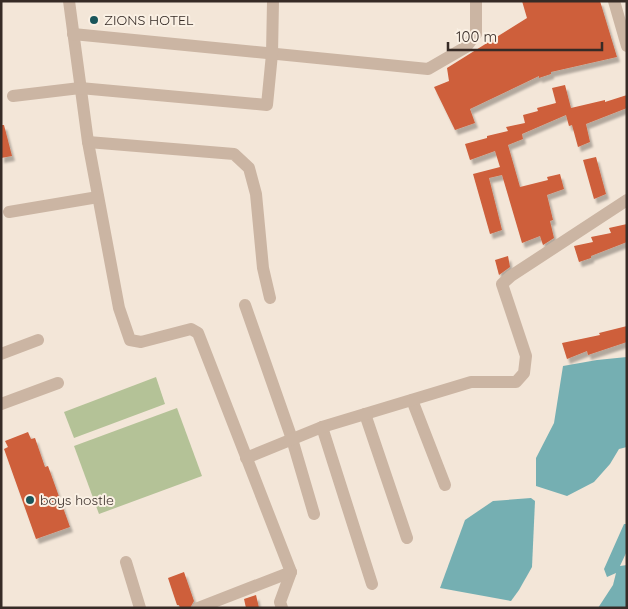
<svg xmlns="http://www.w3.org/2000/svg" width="628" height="609" viewBox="0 0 628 609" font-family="Quicksand,sans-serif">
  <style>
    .green { fill: #b4c297 }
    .water { fill: #75afb2 }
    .building { fill: #ce5e3a; filter: url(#shadow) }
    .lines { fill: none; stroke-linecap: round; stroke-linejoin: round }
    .minor { stroke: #cbb5a3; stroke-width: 12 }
    .poi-dot { fill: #19555a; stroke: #faf0e4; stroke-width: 2 }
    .labels { text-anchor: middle; stroke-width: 4; stroke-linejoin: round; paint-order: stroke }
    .poi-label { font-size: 14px; fill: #362b26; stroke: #faf0e4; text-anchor: start }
  </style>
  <defs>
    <filter id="shadow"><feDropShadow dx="3" dy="5" stdDeviation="1" flood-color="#0004"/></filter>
  </defs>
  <rect width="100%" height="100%" fill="#f3e6d8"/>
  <!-- green -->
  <g class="green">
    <path d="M156 377 165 404 74 438 64 412Z"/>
    <path d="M177 408 202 476 99 514 74 446Z"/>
  </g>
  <!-- water -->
  <g class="water">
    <path d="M627 357V447L619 449 610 464 594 482 567 496 536 486V458L554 423 563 366 597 360Z"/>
    <path d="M531 498 535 501 532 567 519 590 511 601 440 588 465 520 493 501Z"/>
    <path d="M624 524H627V551L620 566 627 565V608H598L613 585 616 573 607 577 604 569Z"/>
  </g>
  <!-- building -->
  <g class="building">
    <path d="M522 1H600L617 57 551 72V74L539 78V76L470 109 475 123 455 130 434 87 449 81 447 68 527 18Z"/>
    <path d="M565 85 571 108 605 100V102L627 95V108L586 124 590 142 578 147 572 125 569 126 566 115 522 134 523 139 508 145 520 187 548 180 547 177 560 174 564 189 547 195 553 220 550 221 554 238 543 245 540 236 522 243 502 175 489 178 502 230 490 234 473 174 500 167 495 151 470 160 465 144 487 138V136L508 131 506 127 525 123 523 115 538 111 537 108 556 103 552 88Z"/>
    <path d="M1 125H4L12 156 1 158Z"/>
    <path d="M596 157 606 194 594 199 583 160Z"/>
    <path d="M627 224V242L591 256V258L579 262 574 246 593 242 591 237 611 233 609 228Z"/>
    <path d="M508 256 510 267 499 275 495 260Z"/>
    <path d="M627 326V342L588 355 587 351 567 359 562 343 600 335 599 333Z"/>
    <path d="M28 432 31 439 35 438 45 467 48 466 70 527 36 539 4 449 8 447 5 441Z"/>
    <path d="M184 572 194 601 190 608H180L179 605H177L168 578Z"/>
    <path d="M256 595 259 608H246L244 599Z"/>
  </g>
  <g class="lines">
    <!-- minor -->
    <g class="minor">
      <path d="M69 1 88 142 119 308 130 340 141 342 191 329 198 333 291 572 280 602 282 608"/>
      <path d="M614 1 627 46"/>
      <path d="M73 34 428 69 466 47 476 34V1"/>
      <path d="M13 96 80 88 267 105 272 54 273 1"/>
      <path d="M88 142 234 154 249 168 256 194 263 268 270 298"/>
      <path d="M9 212 98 197"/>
      <path d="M245 305 292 439 314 514"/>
      <path d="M1 354 38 340"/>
      <path d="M412 400 445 485"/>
      <path d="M1 404 58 383"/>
      <path d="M365 414 407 538"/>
      <path d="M322 427 372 584"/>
      <path d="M246 458 322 427 471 382H516L524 373 526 356 502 284 511 276 627 200"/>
      <path d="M126 562 140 608"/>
      <path d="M198 608 291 572"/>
    </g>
  </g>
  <!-- markers -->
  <g class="poi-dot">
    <circle cx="94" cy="20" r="5"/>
    <circle cx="30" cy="500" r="5"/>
  </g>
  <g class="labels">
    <!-- poi labels -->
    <g class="poi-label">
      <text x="104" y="25">ZIONS HOTEL</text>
      <text x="40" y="505">boys hostle</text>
    </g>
  </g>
  <!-- border -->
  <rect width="628" height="609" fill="none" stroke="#362b26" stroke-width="5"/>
  <!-- scale -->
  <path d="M448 42v8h154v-8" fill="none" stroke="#362b26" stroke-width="2.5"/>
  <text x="456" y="42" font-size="15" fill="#362b26" stroke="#faf0e4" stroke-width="4" paint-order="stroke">100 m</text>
</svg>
